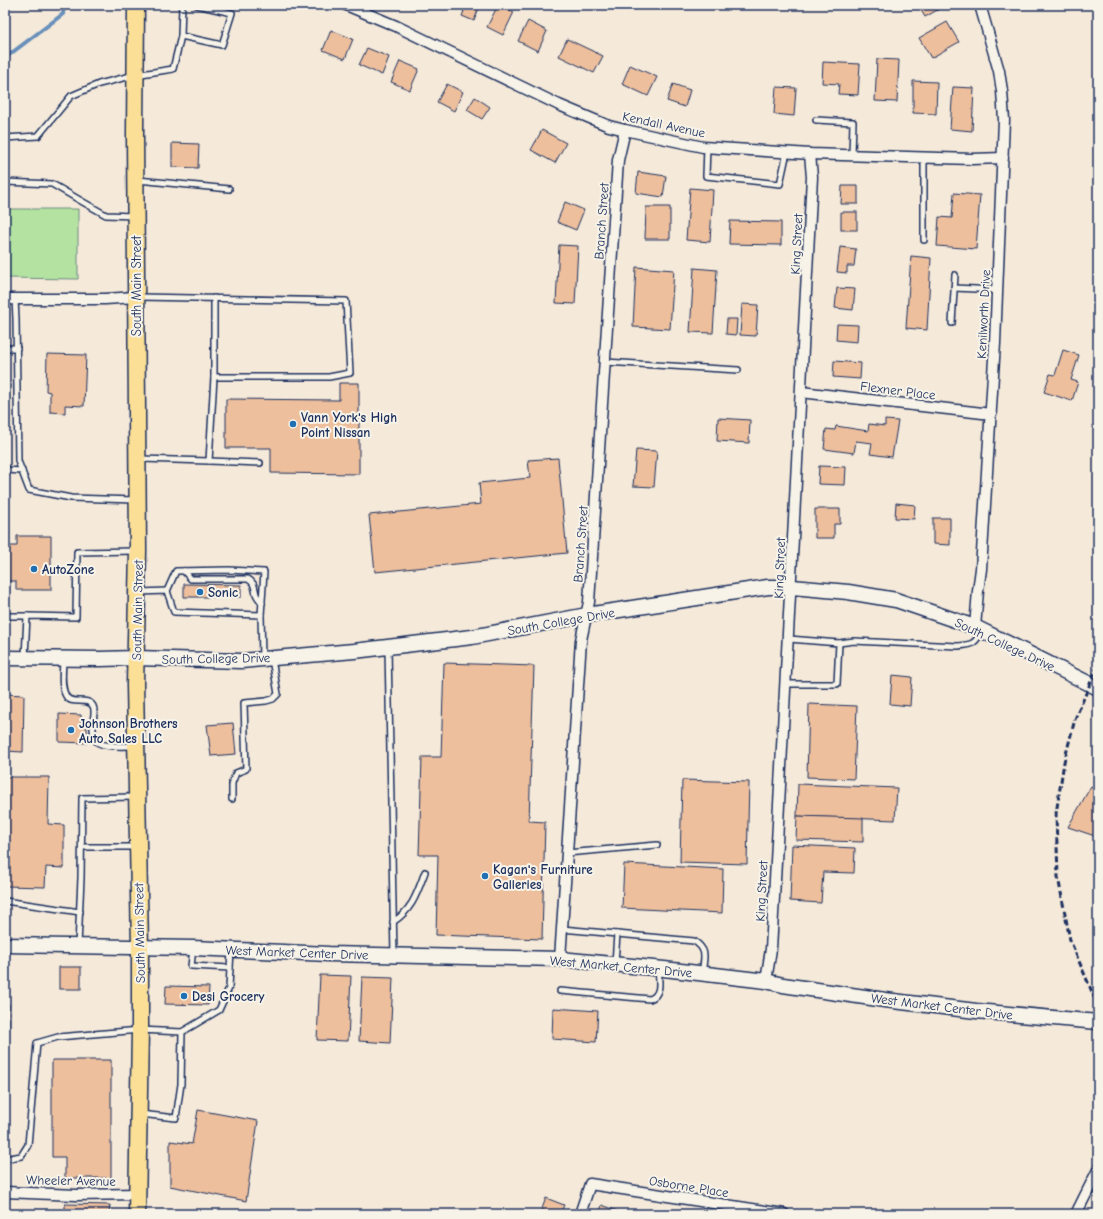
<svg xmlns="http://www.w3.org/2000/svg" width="1103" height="1219" viewBox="0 0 1103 1219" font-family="'Comic Neue',sans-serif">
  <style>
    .built { fill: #f3dcc7 }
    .green { fill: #b4e2a1; stroke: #688880 }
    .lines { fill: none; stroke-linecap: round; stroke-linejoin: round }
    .stream { stroke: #678fba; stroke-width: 4 }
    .building { fill: #edbf9d; stroke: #1b2f5e }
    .service-casing { stroke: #1b2f5e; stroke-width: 8 }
    .minor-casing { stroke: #1b2f5e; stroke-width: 13 }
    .secondary-casing { stroke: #1b2f5e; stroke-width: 17 }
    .primary-casing { stroke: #1b2f5e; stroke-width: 19 }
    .service { stroke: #f7f3e8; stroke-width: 5 }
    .minor { stroke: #f7f3e8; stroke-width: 10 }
    .secondary { stroke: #f7f3e8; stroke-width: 14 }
    .primary { stroke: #fbdf96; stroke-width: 16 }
    .rail { stroke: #1b2f5e; stroke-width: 3; stroke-dasharray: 6 3; stroke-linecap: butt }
    .poi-dot { fill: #1f6fb2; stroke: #f7f3e8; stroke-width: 1.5 }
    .labels { text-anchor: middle; stroke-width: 4; stroke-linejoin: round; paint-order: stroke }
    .street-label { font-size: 13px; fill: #1b2f5e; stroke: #f7f3e8 }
    .poi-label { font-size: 13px; font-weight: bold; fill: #1b2f5e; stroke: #f7f3e8; text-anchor: start }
  </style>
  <rect width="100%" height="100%" fill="#f5e9d9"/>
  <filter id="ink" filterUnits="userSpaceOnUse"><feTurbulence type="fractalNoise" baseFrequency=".025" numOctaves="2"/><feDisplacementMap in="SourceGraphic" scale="8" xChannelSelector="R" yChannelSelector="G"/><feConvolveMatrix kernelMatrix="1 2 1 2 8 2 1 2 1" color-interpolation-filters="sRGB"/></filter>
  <g filter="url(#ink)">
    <!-- built -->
    <rect class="built" x="5" y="1208" width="33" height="6"/>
    <!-- green -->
    <path class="green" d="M5 209H78V279L5 278Z"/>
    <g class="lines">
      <!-- stream -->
      <path class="stream" d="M5 58 63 14 64 5"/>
    </g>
    <!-- building -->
    <g class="building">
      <path d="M459 5H480L474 21 462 16 464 11 458 8Z"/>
      <path d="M498 5 514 12 503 35 487 27Z"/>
      <path d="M918 5H937L939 9 925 17Z"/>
      <path d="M528 21 547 31 538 51 518 41Z"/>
      <path d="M947 22 959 42 931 58 919 38Z"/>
      <path d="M331 30 353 39 345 59 323 50Z"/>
      <path d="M567 39 603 56 594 73 559 56Z"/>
      <path d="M367 48 389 57 382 75 359 65Z"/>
      <path d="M877 59 899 60 897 102 875 101Z"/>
      <path d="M400 61 419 69 410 90 391 82Z"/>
      <path d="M823 62 860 64 858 95 838 94 839 84 822 83Z"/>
      <path d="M630 65 657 77 648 96 622 84Z"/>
      <path d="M913 81 937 82 936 114 913 113Z"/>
      <path d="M447 84 463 92 454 111 437 102Z"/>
      <path d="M673 84 690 90 685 107 667 101Z"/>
      <path d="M776 87 796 88 794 116 774 114Z"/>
      <path d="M953 87 974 88 972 131 950 129Z"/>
      <path d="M475 97 490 107 482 119 467 110Z"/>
      <path d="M542 130 566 143 555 163 531 150Z"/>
      <path d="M172 143 199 144 198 168 172 167Z"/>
      <path d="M638 172 666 176 663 197 636 193Z"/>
      <path d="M842 186H858V204H841Z"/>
      <path d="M690 188 713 190 710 242 686 240Z"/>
      <path d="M954 193 980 195 976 249 937 246 939 217 952 218Z"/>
      <path d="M565 202 584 210 576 230 557 222Z"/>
      <path d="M646 207H670V239H645Z"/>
      <rect x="841" y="212" width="16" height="18"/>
      <path d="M730 221 781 222V245L729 244Z"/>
      <path d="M559 245 578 246 575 304 556 303Z"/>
      <path d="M840 247 856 249 854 266H847V273L837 272Z"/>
      <path d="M911 256 931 258 927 330 906 328Z"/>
      <path d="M636 267 674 270 670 329 633 327Z"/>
      <path d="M694 268 717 270 713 333 690 332Z"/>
      <path d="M837 288 855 289 853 310 835 308Z"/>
      <path d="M742 304 758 305 756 336 740 335Z"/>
      <path d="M727 319H737L736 335 726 334Z"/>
      <path d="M837 324 858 325 857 342 836 340Z"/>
      <path d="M1063 350 1079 355 1071 380 1078 382 1072 401 1044 392 1050 374 1055 375Z"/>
      <path d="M47 354 86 355 84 406 65 405V413L50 412V392L46 391Z"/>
      <path d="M5 360H7L5 413Z"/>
      <path d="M834 361 861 363 860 379 833 377Z"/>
      <path d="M339 383H359V474L271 473V448H226V399L339 400Z"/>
      <path d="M718 418 750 420 749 443 717 441Z"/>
      <path d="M885 420 898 421 892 457 870 454 872 443 856 441 854 453 824 449 826 429 835 430 836 426 868 431 869 424 885 426Z"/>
      <path d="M636 450 657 451 654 487 633 486Z"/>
      <path d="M558 458 567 553 375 572 369 515 481 504 479 483 530 478 528 460Z"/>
      <path d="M819 466 846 467 845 485 818 484Z"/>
      <path d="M896 503 915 505 914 519 895 518Z"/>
      <path d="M815 509H840V524H834V538H815Z"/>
      <path d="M933 518H950V545L933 544Z"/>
      <path d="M17 536H51V590H16V581H7V546H17Z"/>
      <path d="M184 584 241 585V597H184Z"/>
      <path d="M444 663 534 666 529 821 545 822 542 939 436 935 438 855H419L422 757H441Z"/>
      <path d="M892 675 912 677 910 706 890 704Z"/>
      <path d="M5 694 24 695 23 752 5 751Z"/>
      <path d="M809 704 857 706 854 779 807 777Z"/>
      <path d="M59 714 81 715V726L87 727V743L59 742Z"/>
      <path d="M233 723 236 754 211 756 207 725Z"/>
      <path d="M5 777H49L48 824 64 825V868L46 867 45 887 5 886Z"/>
      <path d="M682 780 749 782 747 864 680 862Z"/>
      <path d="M798 784 897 788 895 820 797 816Z"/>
      <path d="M1091 786 1098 791V837L1068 827Z"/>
      <path d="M797 816 863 818V842L796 840Z"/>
      <path d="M792 845 855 848 854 873 823 872 821 903 790 901Z"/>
      <path d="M624 864 723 869 722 913 622 908Z"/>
      <rect x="59" y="967" width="22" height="22"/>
      <path d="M320 975 351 976 348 1041 317 1040Z"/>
      <path d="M362 977 393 978 390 1043 359 1041Z"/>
      <path d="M166 986 209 987 208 1005 165 1004Z"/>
      <path d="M5 1004H9L7 1119H5Z"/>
      <path d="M553 1008 598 1011 596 1042 552 1039Z"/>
      <path d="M52 1060H111V1178H65V1157H52Z"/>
      <path d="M198 1110 258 1121 246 1201 170 1186V1141L192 1144Z"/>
      <path d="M546 1198 564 1205 560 1214H540Z"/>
      <path d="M65 1204 110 1205 109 1214H65Z"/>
      <path d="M602 1205 617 1211 616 1214H599Z"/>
    </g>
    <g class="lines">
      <defs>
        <g id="service">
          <path d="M181 36 222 45 232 13 197 5"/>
          <path d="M816 120 853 122 852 155"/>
          <path d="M5 138 38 136 71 96 99 84 135 75 173 69 181 36 182 5"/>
          <path d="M707 147 706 176 780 184 787 152"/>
          <path d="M138 180 229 189"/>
          <path d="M5 182 52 184 83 202 106 215 134 216"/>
          <path d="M924 240V157"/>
          <path d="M954 288 997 290"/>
          <path d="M139 297 346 301 350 373 329 377H214L209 461 140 459"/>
          <path d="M214 298V377"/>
          <path d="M15 299 16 319 18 461 29 490 71 498 135 500"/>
          <path d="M952 323 955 275"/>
          <path d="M5 348H17"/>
          <path d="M605 362 738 370"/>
          <path d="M209 461 260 463"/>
          <path d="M5 470 22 471"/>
          <path d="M184 571 191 579H248C255 583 254 587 256 594 257 597 260 600 262 603"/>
          <path d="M167 591 176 571 229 570 264 572 261 615"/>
          <path d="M139 592 167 591 174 612 261 615 262 658"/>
          <path d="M5 616H27"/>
          <path d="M839 643 854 641 957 646C970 645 975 645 981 632"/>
          <path d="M388 649 394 955"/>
          <path d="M25 657 27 616 76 617 77 552 136 551"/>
          <path d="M63 659C63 670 60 686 66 696 71 706 87 696 93 706 95 710 94 716 93 721 93 727 92 736 96 741 102 748 127 746 135 746"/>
          <path d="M787 684H837L839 643 789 639"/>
          <path d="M232 799V783L236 773 246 769 244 703 266 701 273 699 278 694 272 659"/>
          <path d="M82 847H135"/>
          <path d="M567 853 657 845"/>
          <path d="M5 901 80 912"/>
          <path d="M393 922C413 909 417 893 425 872"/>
          <path d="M562 929 694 941C708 950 704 958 702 973"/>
          <path d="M78 946 81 878 82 798 134 797"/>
          <path d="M615 963 617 934"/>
          <path d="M230 968 231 951"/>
          <path d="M560 991 650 999C662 995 659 981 658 969"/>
          <path d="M140 1114 176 1118 181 1084 182 1032 219 1010 229 988 230 968 191 966 193 949"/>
          <path d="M5 1159 21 1156 28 1145 37 1043 58 1037 140 1030 182 1032"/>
        </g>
        <g id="minor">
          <path d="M346 5 396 26 559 105 609 126 625 130 703 147 810 154 972 159 1003 158"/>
          <path d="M5 299H105L136 297"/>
          <path d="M801 392 991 414"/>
          <path d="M975 627 978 591 981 569 995 343 1004 120 1002 91 999 71 980 5"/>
          <path d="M560 959 581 640 589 602 618 160 625 130"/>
          <path d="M766 981 771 949C786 692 799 435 812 177L810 154"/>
          <path d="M5 1192 76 1195 138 1194"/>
          <path d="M580 1214 590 1184 784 1214"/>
          <path d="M1076 1214 1098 1170"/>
        </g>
        <g id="secondary">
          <path d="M5 658 100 659 136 658 241 661 354 651 472 637 587 615 768 587H792L848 592 896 600 975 627 1098 688"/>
          <path d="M5 945 193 948 329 954 560 959 664 969 766 981 783 985 885 1000 976 1011 1098 1022"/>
        </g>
        <path id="primary" d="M136 5 135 134 138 551 135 684 140 947V1030L137 1214"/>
      </defs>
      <!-- service casing -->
      <use href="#service" class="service-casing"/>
      <!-- minor casing -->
      <use href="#minor" class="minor-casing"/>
      <!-- secondary casing -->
      <use href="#secondary" class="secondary-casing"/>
      <!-- primary casing -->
      <use href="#primary" class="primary-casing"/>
      <!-- service -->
      <use href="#service" class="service"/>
      <!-- minor -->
      <use href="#minor" class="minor"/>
      <!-- secondary -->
      <use href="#secondary" class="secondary"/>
      <!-- primary -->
      <use href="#primary" class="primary"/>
      <!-- rail -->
      <path class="rail" d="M1098 665 1075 719 1064 762 1056 814 1058 877 1070 940 1098 1006"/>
    </g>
  </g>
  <!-- markers -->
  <g class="poi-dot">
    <circle cx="293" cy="424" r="4"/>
    <circle cx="34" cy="569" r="4"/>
    <circle cx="200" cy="592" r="4"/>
    <circle cx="71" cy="730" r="4"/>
    <circle cx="485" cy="876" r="4"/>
    <circle cx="184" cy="996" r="4"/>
  </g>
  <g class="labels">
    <!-- street labels -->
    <g class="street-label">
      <text transform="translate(664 124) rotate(12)" y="5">Kendall Avenue</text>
      <text transform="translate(601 221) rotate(-86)" y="5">Branch Street</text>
      <text transform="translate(796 244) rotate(-87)" y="5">King Street</text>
      <text transform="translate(136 286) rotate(-90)" y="5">South Main Street</text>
      <text transform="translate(983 314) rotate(-87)" y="5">Kenilworth Drive</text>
      <text transform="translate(898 390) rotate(7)" y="5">Flexner Place</text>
      <text transform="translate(580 544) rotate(-86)" y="5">Branch Street</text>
      <text transform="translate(779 568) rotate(-88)" y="5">King Street</text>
      <text transform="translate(137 610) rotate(-89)" y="5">South Main Street</text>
      <text transform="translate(561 621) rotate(-10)" y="5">South College Drive</text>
      <text transform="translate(1005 644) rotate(25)" y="5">South College Drive</text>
      <text transform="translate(216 658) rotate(-1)" y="5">South College Drive</text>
      <text transform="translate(761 891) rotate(-87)" y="5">King Street</text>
      <text transform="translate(139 933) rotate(-91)" y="5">South Main Street</text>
      <text transform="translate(297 952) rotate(2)" y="5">West Market Center Drive</text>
      <text transform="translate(621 966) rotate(5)" y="5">West Market Center Drive</text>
      <text transform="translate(942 1006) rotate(7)" y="5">West Market Center Drive</text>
      <text transform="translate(71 1180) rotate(1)" y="5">Wheeler Avenue</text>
      <text transform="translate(689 1186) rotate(9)" y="5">Osborne Place</text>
    </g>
    <!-- poi labels -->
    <g class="poi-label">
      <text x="301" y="422">Vann York's High<tspan x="301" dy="15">Point Nissan</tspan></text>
      <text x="42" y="574">AutoZone</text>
      <text x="208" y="597">Sonic</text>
      <text x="79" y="728">Johnson Brothers<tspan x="79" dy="15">Auto Sales LLC</tspan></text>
      <text x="493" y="874">Kagan's Furniture<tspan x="493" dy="15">Galleries</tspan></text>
      <text x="192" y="1001">Desi Grocery</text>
    </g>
  </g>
  <!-- margin -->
  <rect width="1103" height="1219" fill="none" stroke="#f7f3e8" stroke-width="20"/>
  <rect x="10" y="10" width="1083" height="1199" fill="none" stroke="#1b2f5e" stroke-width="1.5" filter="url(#ink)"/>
</svg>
